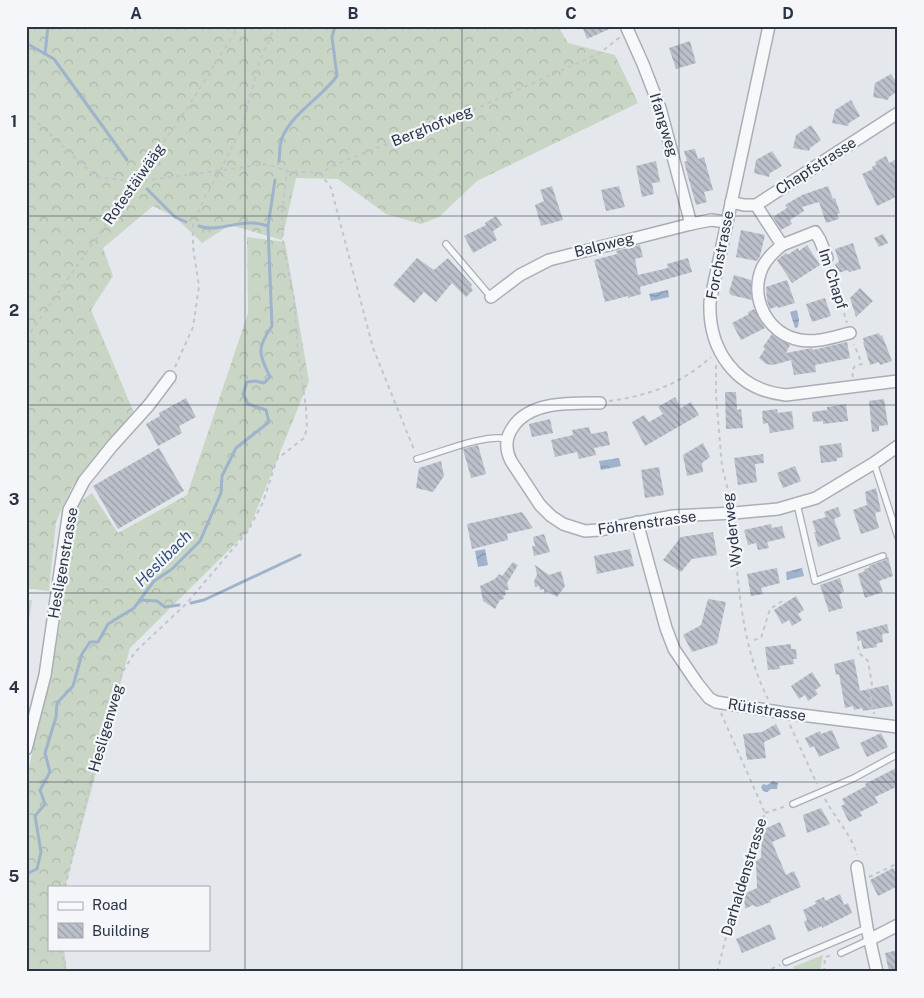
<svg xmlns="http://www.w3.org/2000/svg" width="924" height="998" viewBox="0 0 924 998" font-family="'Public Sans',sans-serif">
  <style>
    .green { fill: #c9d6c5 }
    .forest { fill: url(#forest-crowns) }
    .water { fill: url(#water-waves) }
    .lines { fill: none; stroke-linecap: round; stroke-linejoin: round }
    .stream { stroke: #9fb4cc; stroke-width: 3 }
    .building { fill: url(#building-back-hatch) }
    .lane-casing { stroke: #a9aeb7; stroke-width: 8 }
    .street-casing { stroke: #a9aeb7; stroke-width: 14 }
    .path { stroke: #c2c5cb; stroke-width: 2; stroke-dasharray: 4 4; stroke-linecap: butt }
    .lane { stroke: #f7f8fa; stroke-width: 5.5 }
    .street { stroke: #f7f8fa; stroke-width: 11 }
    .grid { fill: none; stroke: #2b3445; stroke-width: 1; stroke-opacity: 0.55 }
    .labels { text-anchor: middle; stroke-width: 4.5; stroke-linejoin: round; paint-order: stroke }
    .street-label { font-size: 15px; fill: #2b3445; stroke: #f4f6f9 }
    .water-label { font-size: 16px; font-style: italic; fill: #34527a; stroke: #f4f6f9 }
    .neatline { fill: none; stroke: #2b3445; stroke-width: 2 }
    .grid-label { font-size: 16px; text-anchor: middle; font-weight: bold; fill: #2b3445 }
  </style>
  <defs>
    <pattern id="forest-crowns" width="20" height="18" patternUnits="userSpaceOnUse" patternTransform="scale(1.25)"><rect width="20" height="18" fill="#c9d6c5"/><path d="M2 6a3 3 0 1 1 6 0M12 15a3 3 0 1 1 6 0" fill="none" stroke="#adb8ab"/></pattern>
    <pattern id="water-waves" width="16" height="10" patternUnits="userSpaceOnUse" patternTransform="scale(1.25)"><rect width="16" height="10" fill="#9fb4cc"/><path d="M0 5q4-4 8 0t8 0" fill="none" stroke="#8293a7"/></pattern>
    <pattern id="building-back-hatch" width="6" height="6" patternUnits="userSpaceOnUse" patternTransform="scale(1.25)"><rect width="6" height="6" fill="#bbc0ca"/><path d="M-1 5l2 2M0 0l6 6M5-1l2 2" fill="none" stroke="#989da6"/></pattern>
  </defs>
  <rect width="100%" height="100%" fill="#e4e7ec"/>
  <!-- green -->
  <g class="green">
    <path d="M26 600H32L26 640Z"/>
    <path d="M823 955 820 972H797L793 967Z"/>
  </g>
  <!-- forest -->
  <g class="forest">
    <path d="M26 26H558L568 43 615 55 638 103 477 181 439 217 421 224 386 214 338 179 296 178 282 240 230 225 202 243 175 217 153 206 103 248 113 276 91 310 134 413 72 487 56 522 49 591 26 588Z"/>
    <path d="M247 237 285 242 309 381 248 531 130 648 65 887H49V949H64L67 972H26V781L59 629 77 504 92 493 118 533 187 495 248 313Z"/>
  </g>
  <!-- water -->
  <g class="water">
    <path d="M668 290 669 297 651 301 649 294Z"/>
    <path d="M797 310 799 320 798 327 795 328 790 312Z"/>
    <path d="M619 458 621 466 601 470 599 461Z"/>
    <path d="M485 549 488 565 478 567 475 551Z"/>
    <path d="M802 568 804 576 787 580 786 572Z"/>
    <path d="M773 781 778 783 777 789H771L767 792 763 791 761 787 763 784 767 785Z"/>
  </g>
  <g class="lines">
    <!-- stream -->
    <g class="stream">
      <path d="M26 43 54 59 127 160"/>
      <path d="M45 54 48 26"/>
      <path d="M279 161C280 154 279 144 282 138 293 112 321 98 337 76L332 37 335 26"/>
      <path d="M147 189 175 217 186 222"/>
      <path d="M199 226C219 234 242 216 268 226"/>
      <path d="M140 600 157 601 165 607 179 605"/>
      <path d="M191 603 204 600 300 555"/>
      <path d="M26 874 37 869 41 852 35 816 45 804 40 790 50 772 45 753 56 717 57 703 73 686 82 654 90 642H98L108 624 134 608 154 581 172 569 200 541 221 493 222 476 236 448 269 422 266 410 248 404 243 394 247 382 255 381 264 383 270 377C259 353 256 349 272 326L268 226 275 180"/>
    </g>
  </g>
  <!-- building -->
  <g class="building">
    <path d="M582 26H616L587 39Z"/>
    <path d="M690 41 696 63 676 69 669 48Z"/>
    <path d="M891 74 898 85V91L889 97 888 100 873 97 875 83Z"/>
    <path d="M851 100 860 116 849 123 848 126 832 123 835 110Z"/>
    <path d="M811 125 821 140 810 148 809 151 793 148 796 135Z"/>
    <path d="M695 149 698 159 704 157 713 190 704 192 707 202 696 205 684 162 687 161 684 151Z"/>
    <path d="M772 151 782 166 770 173 769 177 754 173 756 160Z"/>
    <path d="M886 156 889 163 895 160 898 166V196L877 206 862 174 873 169 872 167 877 164 875 162Z"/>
    <path d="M656 161 660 182 652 183 654 194 642 197 636 166Z"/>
    <path d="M552 186 563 220 541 226 535 205 544 201 540 190Z"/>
    <path d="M619 186 625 207 606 211 601 190Z"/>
    <path d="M828 186 833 199 835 198 840 213 837 214 839 219 826 223 819 202 802 207 804 211 790 220 792 224 781 230 773 217 787 208 785 205 802 195Z"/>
    <path d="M496 216 502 225 493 231 497 240 473 253 464 236 486 225 485 223Z"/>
    <path d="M741 230 765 235 760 256 757 261 736 257Z"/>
    <path d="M883 234 888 243 879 247 874 238Z"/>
    <path d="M853 243 861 269 849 272 848 270 838 273 835 264 839 262 835 249Z"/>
    <path d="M640 245 643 257 635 259 638 275 668 268 667 264 688 258 692 272 640 287 641 294 628 298V296L605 302 594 260 617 254 616 251Z"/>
    <path d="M807 245 820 265 792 283 777 260 786 253 787 255 798 248 799 251Z"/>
    <path d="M417 258 434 270 448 258 472 285 471 287 473 290 466 297 452 283 436 302 424 292 414 303 393 285Z"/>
    <path d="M734 275 751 280 752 300 731 295 729 292Z"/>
    <path d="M787 280 795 303 778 308V306L770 309 767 301 766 287Z"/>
    <path d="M860 288 873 301 856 317 850 298Z"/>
    <path d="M825 298 831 316 812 322 806 304Z"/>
    <path d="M754 309 765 328 741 340 732 323 749 314 748 312Z"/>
    <path d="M879 333 880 336 882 335 892 361 880 365 879 362 870 365 863 342H864L863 338Z"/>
    <path d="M772 334 790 345 786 353 812 348 813 350 847 342 850 358 815 365 816 372 794 375 791 360 773 365 766 364 759 358 765 349 763 347Z"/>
    <path d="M725 392H736L737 410 741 409 743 428 726 429Z"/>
    <path d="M675 397 681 408 691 402 699 415 645 446 632 422 644 415 649 422 663 414 658 407Z"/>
    <path d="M186 398 196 417 179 426 182 433 158 446 146 424 160 416 159 413Z"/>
    <path d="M884 399 888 425 879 426V431L872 432 869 401Z"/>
    <path d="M846 404 848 421 823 424V421L813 422 812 412 827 410V407Z"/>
    <path d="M777 409 778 413 792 411 794 429 770 433 768 423 763 424 762 411Z"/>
    <path d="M550 419 553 433 532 437 529 424Z"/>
    <path d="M589 427 591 434 607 431 610 445 594 448 596 455 579 459 577 452 555 457 551 440 573 435 572 430Z"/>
    <path d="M703 443 710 457 702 463 703 472 687 476 683 455Z"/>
    <path d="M841 443 843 457 837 458V461L821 463 819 446Z"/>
    <path d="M478 445 486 474 471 478 463 449Z"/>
    <path d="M159 448 184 491 118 529 93 486Z"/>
    <path d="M763 454 764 463 755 464 757 482 738 485 734 458Z"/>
    <path d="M441 461 444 476 433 492 416 488 419 468Z"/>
    <path d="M795 466 801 481 783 488 777 473Z"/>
    <path d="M659 467 664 495 645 498 641 470Z"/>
    <path d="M876 488 881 511 875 513 879 528 861 534 853 510 867 505 865 492Z"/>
    <path d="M838 507 841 516 834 519 841 539 818 547 814 532H816L812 521 826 517 824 512Z"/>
    <path d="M522 512 533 528 507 534 508 540 472 549 467 524Z"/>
    <path d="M771 524 772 528 782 526 785 538 767 542 769 548 758 550 756 543 748 545 744 530Z"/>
    <path d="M713 532 717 555 692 559 681 572 663 560 681 537Z"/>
    <path d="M544 534 550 552 534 556 532 546H535L533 537Z"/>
    <path d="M630 549 634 566 597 574 594 556Z"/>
    <path d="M888 557 893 576 879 581 883 592 865 598 858 574 865 571 864 569 869 568V566L885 560Z"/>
    <path d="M513 562 518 565 507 583 509 590H505L506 595 503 596 504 599 500 600 495 609 483 601 480 586 495 579 499 574 502 576Z"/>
    <path d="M535 565 549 575 561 571 565 586 557 597 548 592 544 593V589L540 590 539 586 535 587 534 581 537 575Z"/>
    <path d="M777 568 780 583 761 588 763 594 751 596 747 574Z"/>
    <path d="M840 578 844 592 839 594 843 608 829 612 820 585Z"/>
    <path d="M796 596 804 610 798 614 802 620 792 626 789 620 782 624 774 610Z"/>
    <path d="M708 599 726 602 717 644 692 652 683 635 701 625Z"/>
    <path d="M887 624 889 633 882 634 883 642 876 644 877 647 863 649 861 640 858 641 856 632Z"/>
    <path d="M791 644V649H796L797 659H793L794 664 779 666 780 669 768 670 765 647Z"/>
    <path d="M854 659 860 691 888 685 893 706 863 711 862 708 854 710 853 706 845 708 839 674 836 675 834 664Z"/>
    <path d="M812 672 821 686 815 690 818 694 808 701 805 695 799 699 791 686Z"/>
    <path d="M776 724 781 734 764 742 766 758 747 760 743 734 762 732Z"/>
    <path d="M832 730 840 748 819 757 814 746 810 748 805 738 820 731 821 734Z"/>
    <path d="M881 733 888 747 867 757 860 743Z"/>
    <path d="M898 767V786L875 797 878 803 860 812 862 816 849 822 841 806 845 804 842 799 866 786 865 784Z"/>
    <path d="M821 808 830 824 807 833 803 815Z"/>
    <path d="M780 822 786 836 772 842 786 875 794 871 801 887 770 900 771 902 757 907 753 905 745 909 744 894 757 888 756 861 761 858 762 830Z"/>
    <path d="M893 868 898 878V886L878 896 870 880Z"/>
    <path d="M840 894 844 905 848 903 852 913 822 928V926L808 932 804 922 807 920 803 910 816 904 815 901 824 897 825 901Z"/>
    <path d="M770 924 776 939 742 953 736 939Z"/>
    <path d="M898 950V972H889L885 953Z"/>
  </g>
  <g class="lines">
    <defs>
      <g id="lane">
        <path d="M446 244 491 297"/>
        <path d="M417 459C439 453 487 433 507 439"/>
        <path d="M874 463 898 537"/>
        <path d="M797 504 815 581 883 556"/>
        <path d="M793 804 854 778 898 754"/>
        <path d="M841 953 869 940"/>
        <path d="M786 962 867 928"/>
      </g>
      <g id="street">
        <path d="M626 26 643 64 660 108 691 224"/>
        <path d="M769 26 710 302C708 350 736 390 786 395L898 381"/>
        <path d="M731 202 744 205H756L898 113"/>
        <path d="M756 205 782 245C774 252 767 258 762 268 749 299 768 334 800 340 817 343 834 337 850 333"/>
        <path d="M782 245 815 232 820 240 827 258"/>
        <path d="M491 297 520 275 549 260 691 224 711 220 727 222"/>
        <path d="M600 403C571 403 530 401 513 427 505 438 505 449 511 461L540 505 551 516 563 524 585 531 599 530 673 516 734 513 778 509 816 498 874 463 898 446"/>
        <path d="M637 522 666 628 674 649 697 683 709 698 716 702 785 713 898 727"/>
        <path d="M26 749 45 675 69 510 84 481 112 446 149 405 170 377"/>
        <path d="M857 867 867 928 877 972"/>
        <path d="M869 940 898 925"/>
      </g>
    </defs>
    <!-- lane casing -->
    <use href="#lane" class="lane-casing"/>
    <!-- street casing -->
    <use href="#street" class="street-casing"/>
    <!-- path -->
    <g class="path">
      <path d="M26 112 96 177 135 182 267 164 287 171 320 173 337 164 484 105 600 53 620 37"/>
      <path d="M320 173 331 188 373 348 415 452"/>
      <path d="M830 267 847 323"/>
      <path d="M26 339 188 107 239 26"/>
      <path d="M716 365V396L722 466 731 502"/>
      <path d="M175 367 193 327 199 286 193 247V223L205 197 220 171 242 127 259 63 275 26"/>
      <path d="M853 377 852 371 855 366 862 364 854 344"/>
      <path d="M609 401C648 396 681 384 711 357"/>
      <path d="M734 524C737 581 742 648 768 699"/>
      <path d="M754 640 761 638 770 609 784 600"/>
      <path d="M858 646 859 653 868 661 872 684 869 689 874 714"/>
      <path d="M790 725 817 784"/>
      <path d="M825 799C835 818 851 834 857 855"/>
      <path d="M765 813 786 806"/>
      <path d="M869 877 898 863"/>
      <path d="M65 887 107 716 122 673 135 652 187 603 248 531 263 502 277 459 304 438 307 428 306 408 298 353 294 299 283 243 282 213 287 171"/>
      <path d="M61 949 66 972"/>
      <path d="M717 972 746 861 765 813 721 713"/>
      <path d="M764 972 780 965"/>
      <path d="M824 972 825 957 833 955"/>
    </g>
    <!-- lane -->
    <use href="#lane" class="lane"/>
    <!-- street -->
    <use href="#street" class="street"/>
  </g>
  <!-- grid -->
  <path class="grid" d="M245 26V972M462 26V972M679 26V972M26 216H898M26 405H898M26 593H898M26 782H898"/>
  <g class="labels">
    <!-- street labels -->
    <g class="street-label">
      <text transform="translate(664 125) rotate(73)" y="5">Ifangweg</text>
      <text transform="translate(432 126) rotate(-22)" y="5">Berghofweg</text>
      <text transform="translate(816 166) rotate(-33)" y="5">Chapfstrasse</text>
      <text transform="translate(134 184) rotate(-55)" y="5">Rotestäiwääg</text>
      <text transform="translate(604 245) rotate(-14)" y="5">Balpweg</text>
      <text transform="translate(720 255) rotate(-79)" y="5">Forchstrasse</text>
      <text transform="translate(833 279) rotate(72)" y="5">Im Chapf</text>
      <text transform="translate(647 523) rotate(-8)" y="5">Föhrenstrasse</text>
      <text transform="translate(732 530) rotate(-97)" y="5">Wyderweg</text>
      <text transform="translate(63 563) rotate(-80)" y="5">Hesligenstrasse</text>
      <text transform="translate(767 710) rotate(9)" y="5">Rütistrasse</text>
      <text transform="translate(106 728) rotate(-74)" y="5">Hesligenweg</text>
      <text transform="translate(744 877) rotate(-73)" y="5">Darhaldenstrasse</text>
    </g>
    <!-- water labels -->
    <g class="water-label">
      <text transform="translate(163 558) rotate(-45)" y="6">Heslibach</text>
    </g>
  </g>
  <!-- border -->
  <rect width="924" height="998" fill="none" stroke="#f4f6f9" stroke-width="55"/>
  <!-- legend -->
  <rect x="48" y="886" width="162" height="65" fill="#f4f6f9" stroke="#a4a8b1"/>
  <rect x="58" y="902" width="25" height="8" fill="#f7f8fa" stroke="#a4a8b1"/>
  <text x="92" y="910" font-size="15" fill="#2b3445">Road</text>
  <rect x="58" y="923" width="25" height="15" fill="url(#building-back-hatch)" stroke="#a4a8b1"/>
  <text x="92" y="936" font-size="15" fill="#2b3445">Building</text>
  <rect x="28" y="28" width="868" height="942" class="neatline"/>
  <g class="grid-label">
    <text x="136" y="19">A</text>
    <text x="353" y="19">B</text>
    <text x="571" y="19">C</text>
    <text x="788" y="19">D</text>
    <text x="14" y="127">1</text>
    <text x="14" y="316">2</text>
    <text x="14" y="505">3</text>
    <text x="14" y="693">4</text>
    <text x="14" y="882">5</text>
  </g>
</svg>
